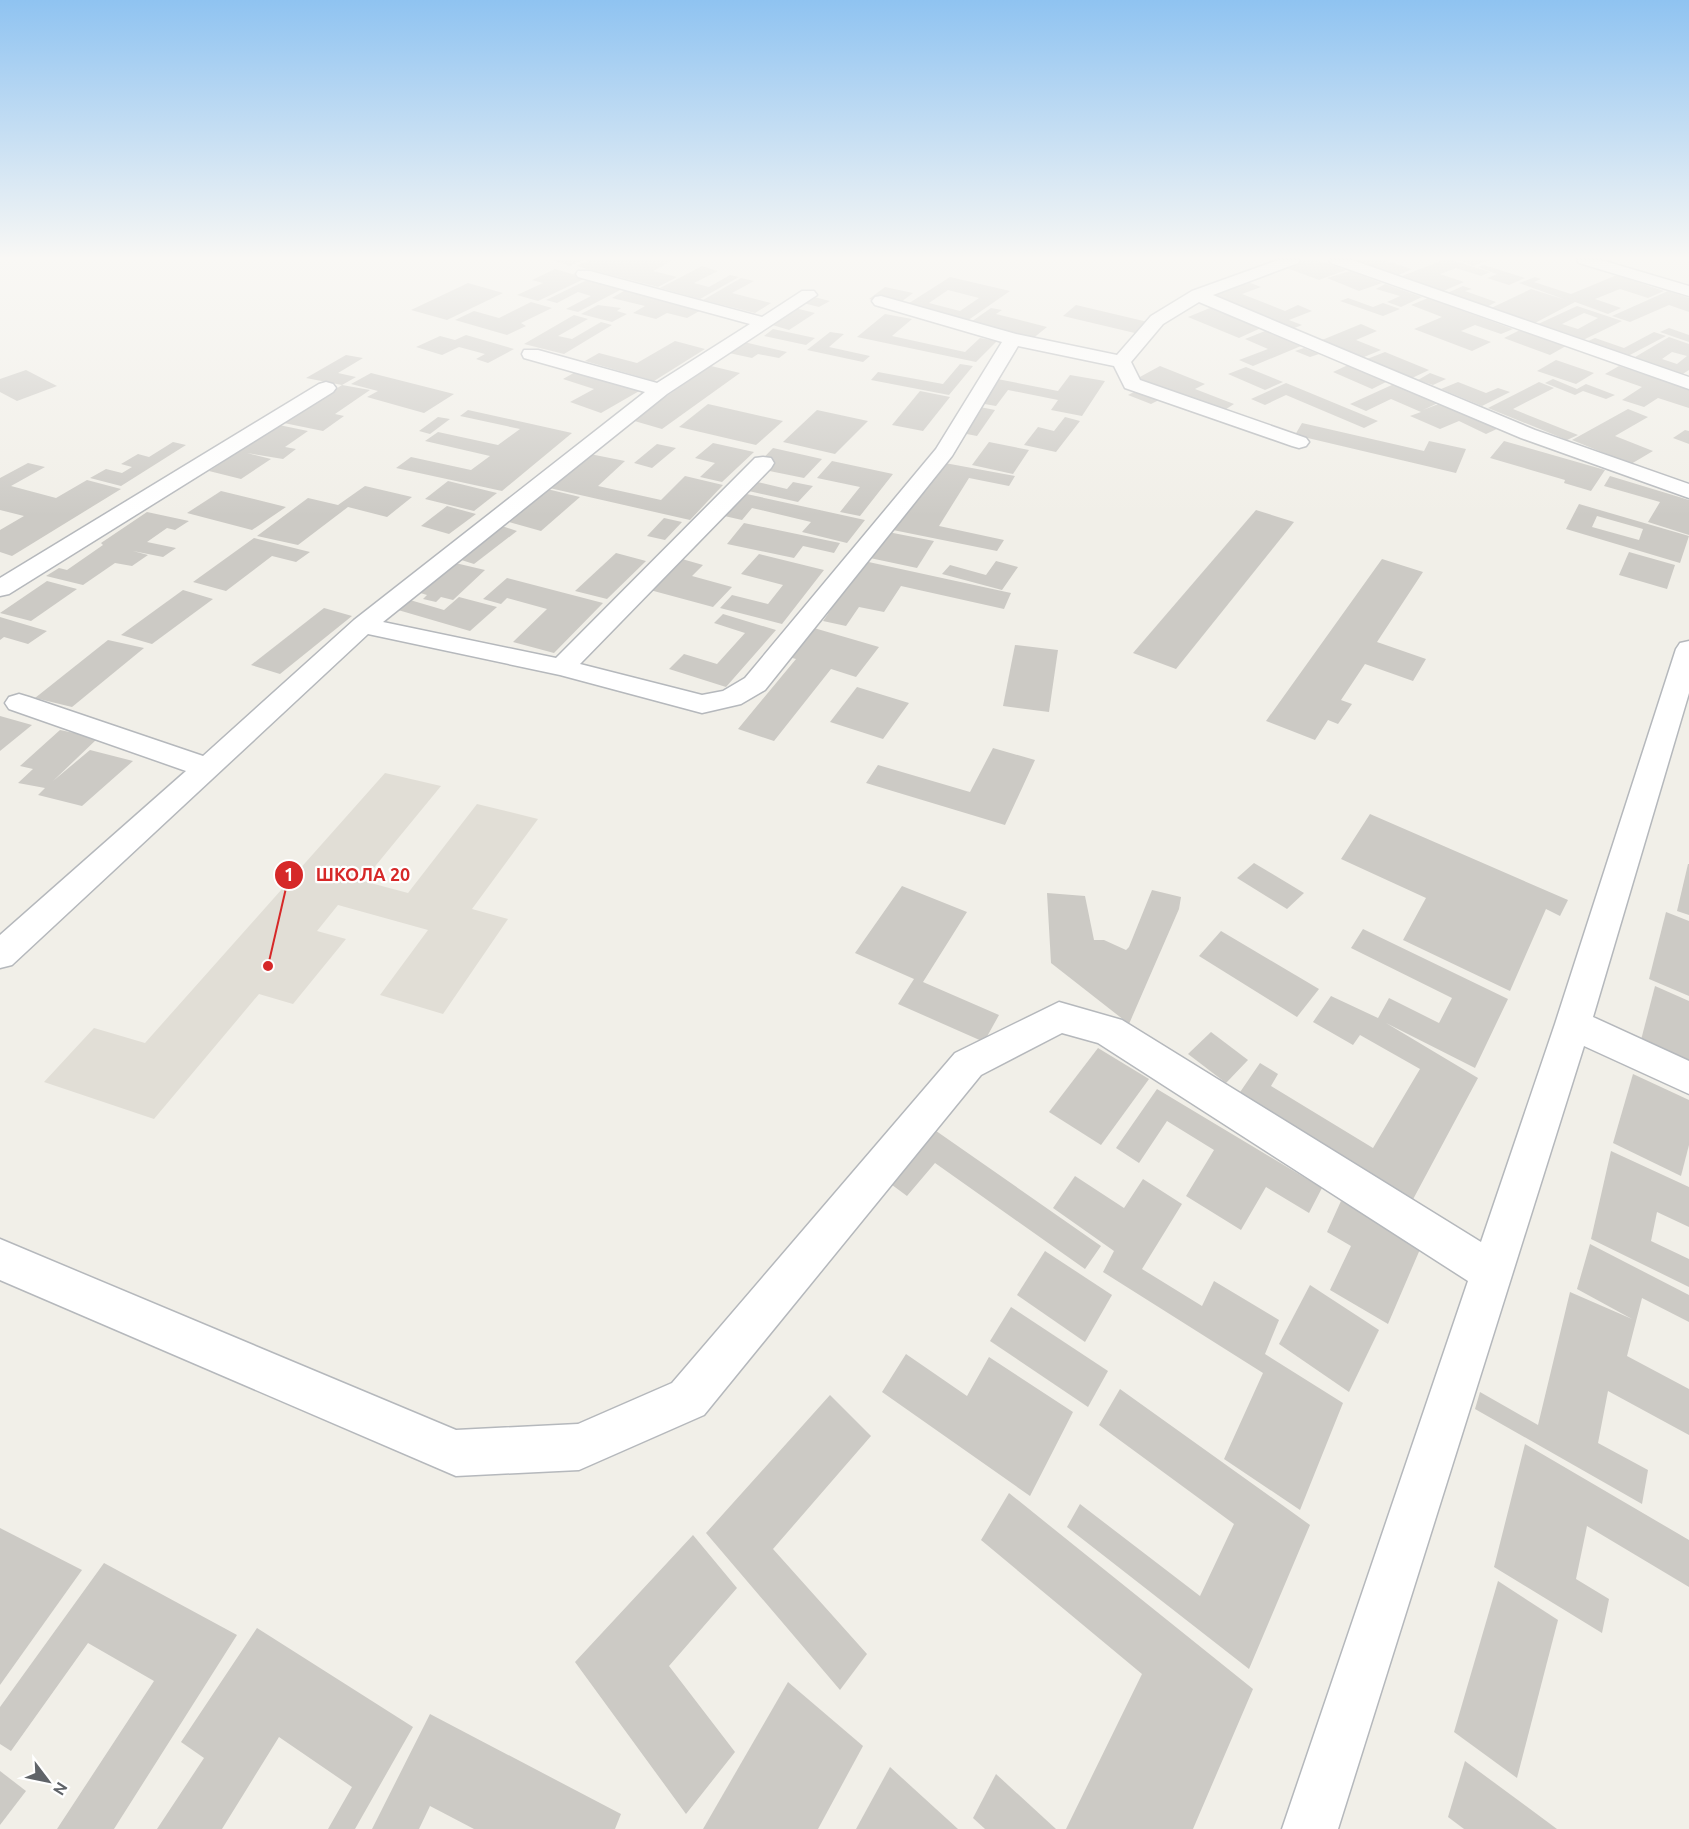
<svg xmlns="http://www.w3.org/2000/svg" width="1689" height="1829" viewBox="0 0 1689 1829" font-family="Ubuntu,sans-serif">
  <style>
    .education { fill: #e1ded6 }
    .building { fill: #cccac5; fill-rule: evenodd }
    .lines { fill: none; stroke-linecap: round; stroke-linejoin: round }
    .minor-casing { stroke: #b5b8bc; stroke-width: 3 }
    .minor { fill: #fff; fill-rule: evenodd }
    .leader { fill: none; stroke: #d62828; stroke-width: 2 }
    .callout-dot { fill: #d62828; stroke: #fff; stroke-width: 2 }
    .mark-label { font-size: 18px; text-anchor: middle; font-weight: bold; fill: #fff }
    .callout-label { font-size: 18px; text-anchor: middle; font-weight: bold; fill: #d62828; stroke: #fff; stroke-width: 4.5; stroke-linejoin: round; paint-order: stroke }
  </style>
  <rect width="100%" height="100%" fill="#f1efe8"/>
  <!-- education -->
  <path class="education" d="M385 773 441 786 363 881 408 893 477 804 538 819 472 909 508 919 443 1014 380 995 428 930 338 905 317 931 346 939 293 1004 259 994 154 1119 44 1082 94 1028 145 1043Z"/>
  <!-- building -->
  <g class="building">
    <path d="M552 260H583L570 266Z"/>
    <path d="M589 260H667L672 261 653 271 677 277 658 287 576 266Z"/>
    <path d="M1304 260H1317L1346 270 1319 280 1284 267Z"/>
    <path d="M1346 260H1384L1412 269 1394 277Z"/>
    <path d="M1443 260H1452L1490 272 1481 276 1456 268 1440 274 1464 282 1439 293 1397 278Z"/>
    <path d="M1458 260H1490L1473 266Z"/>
    <path d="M1484 265 1525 278 1509 285 1487 278 1497 274 1478 267Z"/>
    <path d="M702 266 718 271 694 283 709 287 730 275 739 277 700 299 660 288Z"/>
    <path d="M555 269 586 278 538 301 517 295 543 283 532 280Z"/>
    <path d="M1350 271 1382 283 1359 291 1327 278Z"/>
    <path d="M1617 275 1664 291 1648 298 1620 289 1595 299 1621 308 1608 314 1575 302 1533 324 1489 309 1531 289 1566 300 1519 283 1535 277 1541 279 1534 282 1571 294Z"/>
    <path d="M950 277 1010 291 964 323 903 307ZM948 290 979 298 960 311 929 303Z"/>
    <path d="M741 278 754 281 732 293 771 303 755 313 703 300Z"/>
    <path d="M589 279 624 288 578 312 566 309 591 296 578 292 557 303 546 300Z"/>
    <path d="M1248 282 1261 287 1242 294 1285 311 1298 305 1312 311 1289 320 1302 325 1292 329 1210 296Z"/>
    <path d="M468 283 503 293 447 320 411 310Z"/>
    <path d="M1385 284 1422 297 1401 307 1387 302 1400 296 1376 289Z"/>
    <path d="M1463 286 1472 289 1465 291 1496 302 1485 308 1445 294Z"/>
    <path d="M885 287 913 293 897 305 869 299Z"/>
    <path d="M627 289 703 309 687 318 667 313 656 319 633 313 645 306 612 298Z"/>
    <path d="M1668 291 1689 298V312L1669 305 1630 322 1612 316Z"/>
    <path d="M814 297 830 301 819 307 803 303Z"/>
    <path d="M1348 298 1373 307 1383 303 1400 309 1383 316 1340 301Z"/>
    <path d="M1428 298 1513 329 1501 334 1475 325 1461 331 1491 342 1472 351 1414 329 1442 317 1411 305Z"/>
    <path d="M531 302 552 308 521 323 526 326 507 335 455 320 474 311 499 318Z"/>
    <path d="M598 305 621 308 617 311 627 314 612 322 581 314Z"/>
    <path d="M1076 305 1152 323 1139 334 1063 316Z"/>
    <path d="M1577 306 1622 321 1581 341 1536 325ZM1584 313 1598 318 1578 329 1562 324Z"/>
    <path d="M795 308 815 313 789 330 769 324Z"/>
    <path d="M991 308 1002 310 996 314 1047 327 1031 340 968 324Z"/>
    <path d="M1210 308 1261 328 1239 338 1188 317Z"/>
    <path d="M885 314 912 319 892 336 965 352 980 338 997 341 976 362 857 337Z"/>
    <path d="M574 315 588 319 558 336 572 339 601 322 612 325 564 354 524 344Z"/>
    <path d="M1361 324 1377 331 1356 340 1381 350 1364 357 1322 340Z"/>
    <path d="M1669 328 1689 335V342L1660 332Z"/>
    <path d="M773 329 815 338 806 345 764 336Z"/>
    <path d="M1520 330 1566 346 1550 355 1504 338Z"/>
    <path d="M1265 331 1301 346 1253 366 1239 360 1268 349 1245 339Z"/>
    <path d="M830 332 844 334 829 347 870 356 863 362 807 350Z"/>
    <path d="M1654 332 1666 336 1628 356 1586 342 1595 338 1624 348Z"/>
    <path d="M466 335 514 349 488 363 476 359 485 354 459 347 442 355 416 347 440 336 455 340Z"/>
    <path d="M1669 337 1689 344V370L1681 375 1630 360ZM1672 352 1687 356 1677 364 1662 359Z"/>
    <path d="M675 341 705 349 654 381 585 361 599 353 637 363Z"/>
    <path d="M744 342 787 352 779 358 758 354 752 358 729 353Z"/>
    <path d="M1304 348 1319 354 1310 357 1295 351Z"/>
    <path d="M1385 352 1429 370 1412 378 1367 359Z"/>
    <path d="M346 355 363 358 338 373 356 377 342 385 370 390 335 414 344 416 323 431 279 422 291 414 297 415 342 385 306 378Z"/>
    <path d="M1556 360 1594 373 1576 384 1537 371Z"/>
    <path d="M960 364 973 366 949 395 871 380 878 372 943 384Z"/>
    <path d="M1348 365 1388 381 1372 389 1333 372Z"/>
    <path d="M711 366 740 373 662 429 631 420Z"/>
    <path d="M1160 366 1205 384 1195 389 1234 404 1223 411 1138 378Z"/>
    <path d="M1619 366 1689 389V408L1658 398 1644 407 1622 400 1642 387 1605 374Z"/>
    <path d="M1246 367 1283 382 1265 390 1228 374Z"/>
    <path d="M26 370 57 386 17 401 0 392V379Z"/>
    <path d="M579 370 641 390 601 413 570 402 594 389 563 379Z"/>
    <path d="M371 373 454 394 424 413 367 397 378 391 351 384Z"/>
    <path d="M1430 373 1446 379 1433 385 1418 380Z"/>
    <path d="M1070 375 1105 381 1082 416 1051 410 1058 400 1008 390 996 406 973 402 992 378 1058 391Z"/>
    <path d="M1553 379 1577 389 1586 384 1615 395 1606 399 1583 391 1575 395 1545 383Z"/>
    <path d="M1458 382 1486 393 1498 388 1510 392 1482 406 1441 389Z"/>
    <path d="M1539 382 1554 388 1513 409 1578 435 1567 440 1488 408Z"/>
    <path d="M1286 383 1378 421 1364 428 1286 395 1265 405 1251 399Z"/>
    <path d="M1394 384 1438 403 1423 410 1441 403 1499 428 1486 434 1459 421 1440 429 1410 416 1421 412 1391 399 1366 411 1350 404Z"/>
    <path d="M920 391 950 397 923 431 892 425Z"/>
    <path d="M1136 391 1159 400 1151 404 1128 395Z"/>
    <path d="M708 404 783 421 756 445 679 427Z"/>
    <path d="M970 405 995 410 977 436 951 431Z"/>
    <path d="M1628 409 1648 417 1615 436 1653 451 1631 464 1572 440Z"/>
    <path d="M468 410 572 433 502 491 396 468 411 457 471 470 490 456 425 441 438 432 498 445 520 429 460 416Z"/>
    <path d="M817 410 868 421 835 454 783 442Z"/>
    <path d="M438 417 450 419 430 434 419 431Z"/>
    <path d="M1065 417 1080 421 1056 452 1024 445 1038 427 1054 431Z"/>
    <path d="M1302 423 1424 451 1429 441 1466 449 1456 473 1295 435Z"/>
    <path d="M279 425 308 431 285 447 296 449 283 459 247 453 271 459 241 479 209 471Z"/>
    <path d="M1685 430 1689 431V444L1673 438Z"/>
    <path d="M1504 441 1605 470 1591 491 1564 483 1565 480 1490 458Z"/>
    <path d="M173 442 186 445 121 486 90 478 106 469 122 473 132 467 121 464 138 454 149 457Z"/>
    <path d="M989 442 1029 450 1013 474 972 465Z"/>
    <path d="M713 443 754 452 722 482 700 477 715 463 695 458Z"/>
    <path d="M657 444 676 448 652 468 634 463Z"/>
    <path d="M773 448 822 459 804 478 754 468Z"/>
    <path d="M585 453 625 461 598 486 661 500 685 476 723 485 690 520 545 487Z"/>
    <path d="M832 461 893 474 860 516 840 512 860 487 817 478Z"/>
    <path d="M934 461 1015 476 1009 486 969 478 939 526 1004 540 997 551 888 529Z"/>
    <path d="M28 463 45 467 11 486 56 498 87 480 121 489 12 556 0 552V530L24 516 0 510V478Z"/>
    <path d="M1610 476 1689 500V535L1648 522 1660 502 1604 486Z"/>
    <path d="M749 480 787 489 793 482 813 486 798 502 740 489Z"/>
    <path d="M448 481 497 493 474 511 425 499Z"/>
    <path d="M365 486 412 497 387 517 348 507 298 545 257 536 308 498 338 505Z"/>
    <path d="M543 488 580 497 541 531 502 520Z"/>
    <path d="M221 491 286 507 252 530 187 513Z"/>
    <path d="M742 493 865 520 847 543 802 532 811 522 752 508 742 520 720 515Z"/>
    <path d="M1579 504 1689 536 1680 563 1566 529ZM1597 516 1643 529 1639 540 1592 527Z"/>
    <path d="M447 506 476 514 449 534 421 526Z"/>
    <path d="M1256 510 1294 522 1176 669 1133 653Z"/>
    <path d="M147 512 189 521 175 530 167 528 147 542 176 548 163 557 133 551 148 555 132 566 115 563 83 585 46 576 59 568 67 570 103 545 101 543Z"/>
    <path d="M664 518 682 522 665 540 647 536Z"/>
    <path d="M744 523 840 543 834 553 803 546 794 558 727 544Z"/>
    <path d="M499 525 517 531 474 564 455 558Z"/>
    <path d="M888 532 934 541 917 568 870 558Z"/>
    <path d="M254 538 310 552 296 562 272 556 226 591 193 582Z"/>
    <path d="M1629 552 1675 565 1667 589 1619 575Z"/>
    <path d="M616 553 646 561 607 599 575 591Z"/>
    <path d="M759 554 824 570 782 624 720 608 732 595 768 604 783 585 741 574Z"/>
    <path d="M682 559 703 565 692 576 732 587 713 607 650 590Z"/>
    <path d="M1382 559 1423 572 1377 642 1426 659 1413 681 1365 664 1341 700 1352 704 1338 724 1328 720 1315 740 1266 721Z"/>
    <path d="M864 561 1011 593 1004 609 901 586 884 612 859 607 846 626 823 621Z"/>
    <path d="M996 561 1018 567 1002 590 942 574 950 565 986 575Z"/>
    <path d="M451 562 485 570 453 600 441 597 436 602 423 599 427 595 417 592Z"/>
    <path d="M507 578 603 603 554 653 513 642 547 609 507 598 501 604 483 599Z"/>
    <path d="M47 581 77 589 31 621 0 613Z"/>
    <path d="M183 590 213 599 152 644 121 635Z"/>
    <path d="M459 597 497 607 470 631 398 610 410 600 444 610Z"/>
    <path d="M324 608 352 616 280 674 251 665Z"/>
    <path d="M723 614 776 630 726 687 669 669 684 654 717 664 745 633 714 623Z"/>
    <path d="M0 617 47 631 28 644 4 637 0 640Z"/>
    <path d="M814 628 879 647 856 677 831 669 774 741 738 729 796 659 789 657Z"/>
    <path d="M108 640 144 648 72 707 35 698Z"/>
    <path d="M1015 645 1058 650 1049 712 1003 706Z"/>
    <path d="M857 687 909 703 883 739 830 722Z"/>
    <path d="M0 716 32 725 0 751Z"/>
    <path d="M60 730 98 738 53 781 90 750 133 761 82 806 38 795 45 788 18 783 33 769 20 766Z"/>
    <path d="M993 748 1035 760 1005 825 866 783 878 765 970 792Z"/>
    <path d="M1370 814 1568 900 1560 916 1546 909 1510 991 1403 940 1426 898 1341 859Z"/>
    <path d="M1254 863 1304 893 1287 909 1237 878Z"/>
    <path d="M1688 864H1689V915L1677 911Z"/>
    <path d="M902 886 967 912 923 982 999 1015 984 1042 898 1004 914 979 855 953Z"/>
    <path d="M1152 890 1181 897 1179 909 1129 1024 1051 963 1047 893 1085 896 1094 940H1104L1126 950 1129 947Z"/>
    <path d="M1666 912 1689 921V996L1649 979Z"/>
    <path d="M1363 929 1508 999 1475 1068 1386 1023 1478 1078 1410 1205 1236 1098 1260 1063 1278 1074 1271 1086 1373 1148 1420 1069 1360 1035 1353 1045 1313 1022 1331 996 1378 1018 1389 998 1439 1023 1452 998 1351 948Z"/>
    <path d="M1221 931 1319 989 1297 1017 1199 956Z"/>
    <path d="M1655 986 1689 1001V1061L1641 1040Z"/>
    <path d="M1211 1032 1248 1060 1226 1083 1188 1054Z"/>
    <path d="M1098 1048 1149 1079 1101 1145 1049 1112Z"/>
    <path d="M1633 1074 1689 1100V1145L1681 1176 1613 1143Z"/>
    <path d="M1157 1089 1322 1188 1309 1213 1266 1187 1241 1230 1186 1196 1214 1150 1167 1121 1139 1163 1116 1148Z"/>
    <path d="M929 1126 1101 1246 1085 1269 935 1163 907 1196 884 1179Z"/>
    <path d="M1611 1151 1689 1187V1227L1657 1212 1651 1241 1689 1259V1287L1591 1239Z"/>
    <path d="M1075 1176 1124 1208 1143 1179 1182 1204 1142 1269 1202 1306 1214 1281 1279 1320 1265 1354 1343 1403 1300 1510 1224 1459 1263 1373 1103 1272 1114 1251 1053 1208Z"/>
    <path d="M1341 1201 1421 1247 1388 1324 1330 1290 1351 1246 1327 1232Z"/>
    <path d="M1590 1244 1689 1295V1322L1642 1298 1627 1356 1689 1389V1435L1608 1391 1598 1443 1648 1470 1642 1504 1475 1409 1480 1392 1538 1425 1570 1292 1632 1319 1577 1289Z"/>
    <path d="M1045 1251 1112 1295 1085 1342 1017 1295Z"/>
    <path d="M1310 1285 1379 1330 1349 1392 1279 1344Z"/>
    <path d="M1011 1307 1108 1371 1088 1407 990 1341Z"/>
    <path d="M906 1354 967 1396 989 1357 1073 1412 1030 1496 882 1392Z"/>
    <path d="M1120 1389 1310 1525 1249 1669 1067 1527 1080 1504 1200 1596 1234 1524 1099 1425Z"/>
    <path d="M830 1395 871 1436 773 1549 867 1654 840 1690 706 1533Z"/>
    <path d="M1525 1444 1689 1540V1587L1587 1526 1576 1579 1609 1599 1602 1633 1494 1567Z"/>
    <path d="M1009 1493 1253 1689 1193 1829H1066L1142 1674 981 1540Z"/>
    <path d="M0 1528 82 1570 0 1685Z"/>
    <path d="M693 1535 737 1588 669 1666 735 1752 686 1814 575 1662Z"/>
    <path d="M104 1563 237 1635 114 1829H57L154 1681 88 1643 11 1751 0 1744V1707Z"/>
    <path d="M1498 1581 1558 1620 1517 1778 1454 1732Z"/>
    <path d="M257 1628 413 1727 355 1829H328L352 1787 279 1737 222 1829H157L204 1758 181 1742Z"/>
    <path d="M788 1682 863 1746 818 1829H703Z"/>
    <path d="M430 1714 621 1814 615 1829H474L430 1806 419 1829H372Z"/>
    <path d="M1465 1761 1557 1829H1464L1448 1817Z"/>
    <path d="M890 1767 958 1829H856Z"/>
    <path d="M0 1771 26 1791 0 1825Z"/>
    <path d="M996 1774 1056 1829H985L973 1818Z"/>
  </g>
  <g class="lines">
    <defs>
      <g id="minor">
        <path d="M1278 260H1300L1298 263 1213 295 1535 430 1689 484V498L1521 438 1199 302 1163 324 1131 362 1140 380 1306 438 1309 442 1306 446 1299 448 1292 446 1125 388 1114 366 1018 346 952 456 765 690 741 704 702 713 560 675 368 634 12 965 0 968V935L186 771 9 709 5 703 9 697 19 694 29 697 203 756 354 620 645 392 524 358 522 354 524 350H538L657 383 750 324 578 277 576 274 578 271H590L762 317 802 291H814L817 295 667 394 383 622 556 658 755 458 763 457 771 458 774 463 771 468 580 664 702 695 723 691 745 678 936 449 1002 342 875 305 872 301 875 297 881 296 1016 334 1117 355 1151 316 1192 291Z"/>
        <path d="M1329 260H1352L1689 377V389L1331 263Z"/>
        <path d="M1577 260H1601L1689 286V296L1579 263Z"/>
        <path d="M326 382 333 384 336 388 333 392 9 594 0 596V578L319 384Z"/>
        <path d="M1689 641V693L1593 1017 1689 1061V1094L1584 1046 1338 1829H1282L1468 1281 1098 1043 1062 1033 981 1075 704 1415 579 1470 456 1476 0 1280V1239L456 1430 578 1424 672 1383 955 1053 1059 1002 1122 1020 1481 1242 1555 1024 1676 649 1680 643Z"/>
      </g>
    </defs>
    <!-- minor casing -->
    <use href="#minor" class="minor-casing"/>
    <!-- minor -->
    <use href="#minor" class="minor"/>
  </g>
  <!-- sky -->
  <linearGradient id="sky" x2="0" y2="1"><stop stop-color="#8fc3f1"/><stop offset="0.5" stop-color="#f9f8f5"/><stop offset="1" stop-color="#f9f8f5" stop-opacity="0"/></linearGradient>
  <rect width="1689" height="516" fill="url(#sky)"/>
  <!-- callouts -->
  <path class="leader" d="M268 966L289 875"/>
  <g class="callout-dot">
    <circle cx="268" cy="966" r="6"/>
    <circle cx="289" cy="875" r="15"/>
  </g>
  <g class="mark-label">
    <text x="289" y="881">1</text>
  </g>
  <g class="callout-label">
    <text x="363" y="881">ШКОЛА 20</text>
  </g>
  <!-- north arrow -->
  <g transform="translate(48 1781) rotate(122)" stroke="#ffffff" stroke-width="4.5" paint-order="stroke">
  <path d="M0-4.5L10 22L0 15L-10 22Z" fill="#5f6368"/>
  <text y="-9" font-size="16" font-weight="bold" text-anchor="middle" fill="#5f6368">N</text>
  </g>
</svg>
